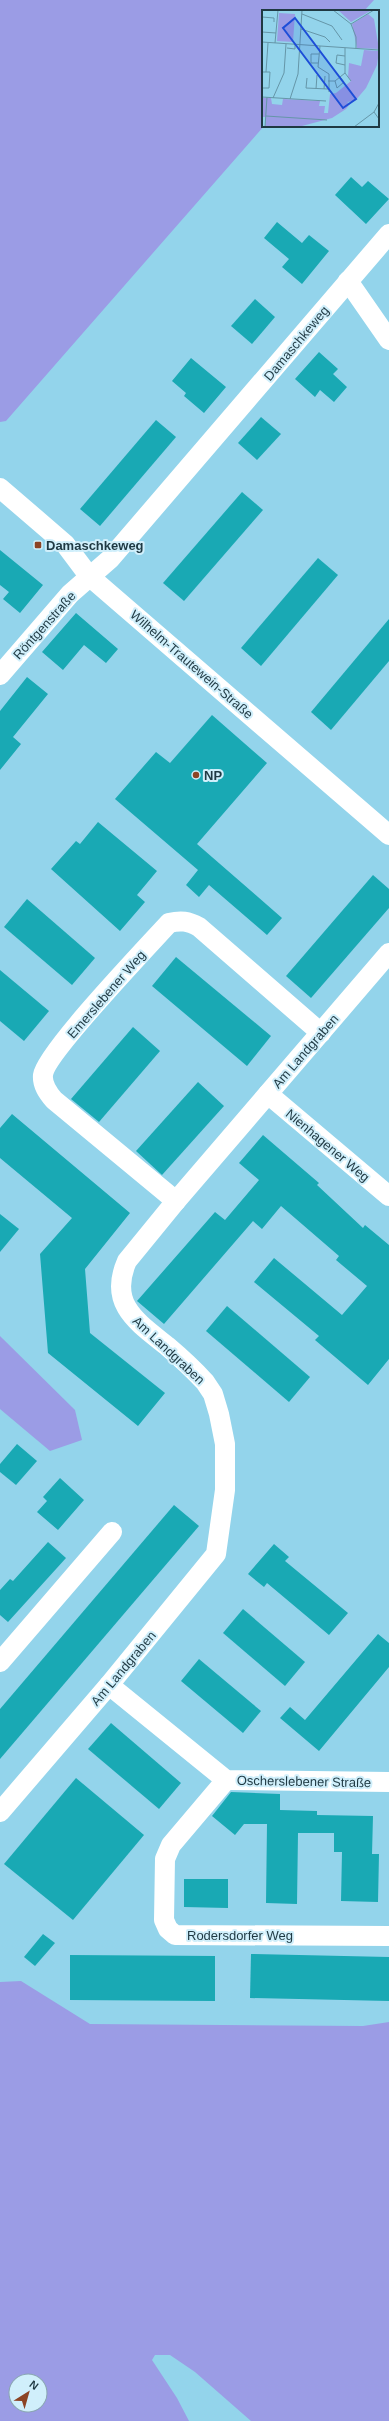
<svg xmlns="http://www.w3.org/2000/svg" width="389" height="2421" viewBox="0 0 389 2421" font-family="Helvetica,sans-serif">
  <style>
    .green { fill: #9b9ce5; fill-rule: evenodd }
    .building { fill: #19a9b4 }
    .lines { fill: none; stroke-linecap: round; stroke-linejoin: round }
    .minor { stroke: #fff; stroke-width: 20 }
    .poi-dot { fill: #8c4425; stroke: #d0effb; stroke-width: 1.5 }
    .labels { text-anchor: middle; stroke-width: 4; stroke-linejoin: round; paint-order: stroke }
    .street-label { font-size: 13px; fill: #1f3943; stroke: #d0effb }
    .poi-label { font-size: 13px; font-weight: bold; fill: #1f3943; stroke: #d0effb; text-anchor: start }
    .inset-road { fill: none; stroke: #6596a8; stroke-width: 1 }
    .view { fill: #1d4ed8; fill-opacity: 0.15; stroke: #1d4ed8; stroke-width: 2 }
    .inset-edge { fill: none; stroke: #1f3943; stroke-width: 2 }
  </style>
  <rect width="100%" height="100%" fill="#93d4eb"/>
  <!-- green -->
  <g class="green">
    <path d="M0 0H374L364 11H263L264 126 6 421 0 422Z"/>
    <path d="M0 1336 75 1410 82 1440 50 1451 0 1409Z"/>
    <path d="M21 1981 90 2024 363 2026 389 2022V2421H251L195 2372 170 2355H155L152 2360 177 2398 189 2421H0V1982ZM16 2381H40V2405H16Z"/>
  </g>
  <!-- building -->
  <g class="building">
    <path d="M351 177 362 187 368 181 389 199 366 224 335 195Z"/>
    <path d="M277 222 302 243 309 235 329 251 302 284 282 267 289 259 264 238Z"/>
    <path d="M255 299 275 317 252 344 231 326Z"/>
    <path d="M319 352 338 369 333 374 347 387 334 402 320 390 315 397 295 379Z"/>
    <path d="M191 358 226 387 204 413 184 396 186 393 172 381Z"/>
    <path d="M261 417 281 434 257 460 238 443Z"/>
    <path d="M156 420 176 437 100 526 80 509Z"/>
    <path d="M242 492 263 510 184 601 163 583Z"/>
    <path d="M0 550 43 585 20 613 3 599 9 592 0 585Z"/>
    <path d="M318 558 338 575 261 666 241 648Z"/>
    <path d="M76 613 118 649 106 663 84 645 63 670 42 652Z"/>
    <path d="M389 619V661L331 730 311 712Z"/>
    <path d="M27 677 48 694 13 737 21 744 0 770V711Z"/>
    <path d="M212 715 267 763 197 844 282 918 267 935 209 885 199 897 186 885 198 870 115 799 156 752 170 763Z"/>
    <path d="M98 822 157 871 137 895 145 902 120 931 51 869 76 841 80 844Z"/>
    <path d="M373 875 389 889V908L311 998 286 976Z"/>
    <path d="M27 899 95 958 72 985 4 927Z"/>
    <path d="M176 957 271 1036 247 1066 152 986Z"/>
    <path d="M0 970 49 1011 24 1041 0 1021Z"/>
    <path d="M133 1027 160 1051 99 1122 71 1099Z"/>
    <path d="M198 1082 224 1106 162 1175 136 1151Z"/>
    <path d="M12 1114 130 1213 85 1269 90 1333 165 1393 138 1426 48 1353 40 1254 72 1218 0 1158V1128Z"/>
    <path d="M263 1135 319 1183 317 1185 363 1228 365 1225 389 1245V1359L368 1385 315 1340 319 1336 254 1282 274 1258 342 1315 367 1286 336 1260 339 1256 281 1206 262 1229 253 1221 164 1324 137 1301 215 1212 225 1220 259 1180 239 1163Z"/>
    <path d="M0 1214 19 1229 0 1252Z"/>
    <path d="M227 1306 310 1377 289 1402 206 1331Z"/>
    <path d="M17 1444 37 1461 16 1485 0 1472V1464Z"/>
    <path d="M60 1478 84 1500 58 1530 37 1512 47 1501 43 1497Z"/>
    <path d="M174 1505 199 1526 0 1759V1709Z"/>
    <path d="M48 1542 66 1558 8 1622 0 1615V1590L10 1579 13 1581Z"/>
    <path d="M274 1544 289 1557 285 1561 348 1613 329 1635 267 1583 264 1587 248 1574Z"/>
    <path d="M243 1609 305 1662 285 1686 223 1633Z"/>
    <path d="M378 1634 389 1643V1667L319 1751 280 1718 290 1707 305 1720Z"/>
    <path d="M199 1659 261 1711 243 1733 181 1681Z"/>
    <path d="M111 1723 181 1783 159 1809 88 1749Z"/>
    <path d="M76 1778 144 1835 73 1920 4 1864Z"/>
    <path d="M231 1792 280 1794V1810L317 1811V1815L373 1816 372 1854H379L378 1902 341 1901 342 1852H334V1833H298L297 1904 266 1903 267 1824H244L235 1835 212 1816Z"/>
    <path d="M184 1879H228V1908L184 1907Z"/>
    <path d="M43 1934 55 1943 35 1966 24 1957Z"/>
    <path d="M251 1954 389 1957V2001L250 1998Z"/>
    <path d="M70 1955 215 1956V2001L70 2000Z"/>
  </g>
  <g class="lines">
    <!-- minor -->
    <g class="minor">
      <path d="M348 281 389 340"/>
      <path d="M0 488 65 544 89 576 389 835"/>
      <path d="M0 675 70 594 110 559 389 234"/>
      <path d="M268 1094 389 1196"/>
      <path d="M176 1201 54 1100C48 1093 42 1085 43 1075 45 1054 149 945 169 923 181 920 188 921 199 927L321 1033"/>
      <path d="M0 1662 112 1532"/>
      <path d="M109 1685 226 1780 389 1782"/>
      <path d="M226 1780 171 1845 165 1859 164 1920 168 1929 175 1935 389 1936"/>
      <path d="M0 1812 109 1685 216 1554 225 1490V1444L219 1414 213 1394 205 1382C193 1369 180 1357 167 1346 137 1322 108 1304 127 1261L176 1201 389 953"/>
    </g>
  </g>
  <!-- markers -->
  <g class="poi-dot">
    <rect x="34" y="541" width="8" height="8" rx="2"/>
    <circle cx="196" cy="775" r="4"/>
  </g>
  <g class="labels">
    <!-- street labels -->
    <g class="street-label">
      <text transform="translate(296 343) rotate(-50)" y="5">Damaschkeweg</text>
      <text transform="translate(44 625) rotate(-48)" y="5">Röntgenstraße</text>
      <text transform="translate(192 664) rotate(41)" y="5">Wilhelm-Trautewein-Straße</text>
      <text transform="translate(106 994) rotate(-49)" y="5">Emerslebener Weg</text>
      <text transform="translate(305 1051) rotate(-49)" y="5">Am Landgraben</text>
      <text transform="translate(328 1145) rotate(40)" y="5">Nienhagener Weg</text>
      <text transform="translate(169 1350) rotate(43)" y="5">Am Landgraben</text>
      <text transform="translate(123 1668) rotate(-50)" y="5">Am Landgraben</text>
      <text transform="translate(304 1781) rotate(1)" y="5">Oscherslebener Straße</text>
      <text x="240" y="1940">Rodersdorfer Weg</text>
    </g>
    <!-- poi labels -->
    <g class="poi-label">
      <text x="46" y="550">Damaschkeweg</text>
      <text x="204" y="780">NP</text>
    </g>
  </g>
  <!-- overview -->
  <g transform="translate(262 10)">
    <rect width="117" height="117" fill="#93d4eb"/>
    <path d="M76 0H110L89 12ZM17 3 33 4 31 32 15 31ZM106 4 112 9 117 39 95 38 90 14ZM102 40 117 41 115 55 104 78 93 91 85 92 88 94 84 99 70 108 40 116 3 117 4 107H0V88H9L10 94 20 95 21 89 58 91 57 96H63L62 103H66L68 84 74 83 89 71 86 67 87 53 99 56Z" fill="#9b9ce5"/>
    <path class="inset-road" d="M71 0 89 14 94 27V39M40 4 70 16 80 30M0 7 12 8V12M89 14 112 0M39 19 63 27 68 32M0 22 14 23M0 32 117 40M13 33 16 0M58 36 56 57 67 64V82M25 38 33 39V34M83 38V63L89 71M83 46 75 45 74 53 83 55M56 53H49V44H57M0 62H8L7 78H0M4 62 6 33M45 68 44 78 66 79M66 71H73L83 63M73 71 75 78 82 72 78 67M54 79 55 65M62 79 63 66M0 87 64 91M11 88 22 63 24 34M28 89 36 64 40 0M117 93 112 102 117 109M4 106 65 110M3 117 5 87M92 117 112 102"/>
    <path class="view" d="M33 8 94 89 81 98 21 18Z"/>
    <rect width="117" height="117" class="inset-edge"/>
  </g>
  <!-- north arrow -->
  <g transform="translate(28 2393) rotate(37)"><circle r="19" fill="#d0effb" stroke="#89a6b1"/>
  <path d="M0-3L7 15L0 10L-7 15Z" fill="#8c4425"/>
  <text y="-6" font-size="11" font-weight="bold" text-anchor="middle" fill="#1f3943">N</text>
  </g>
</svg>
